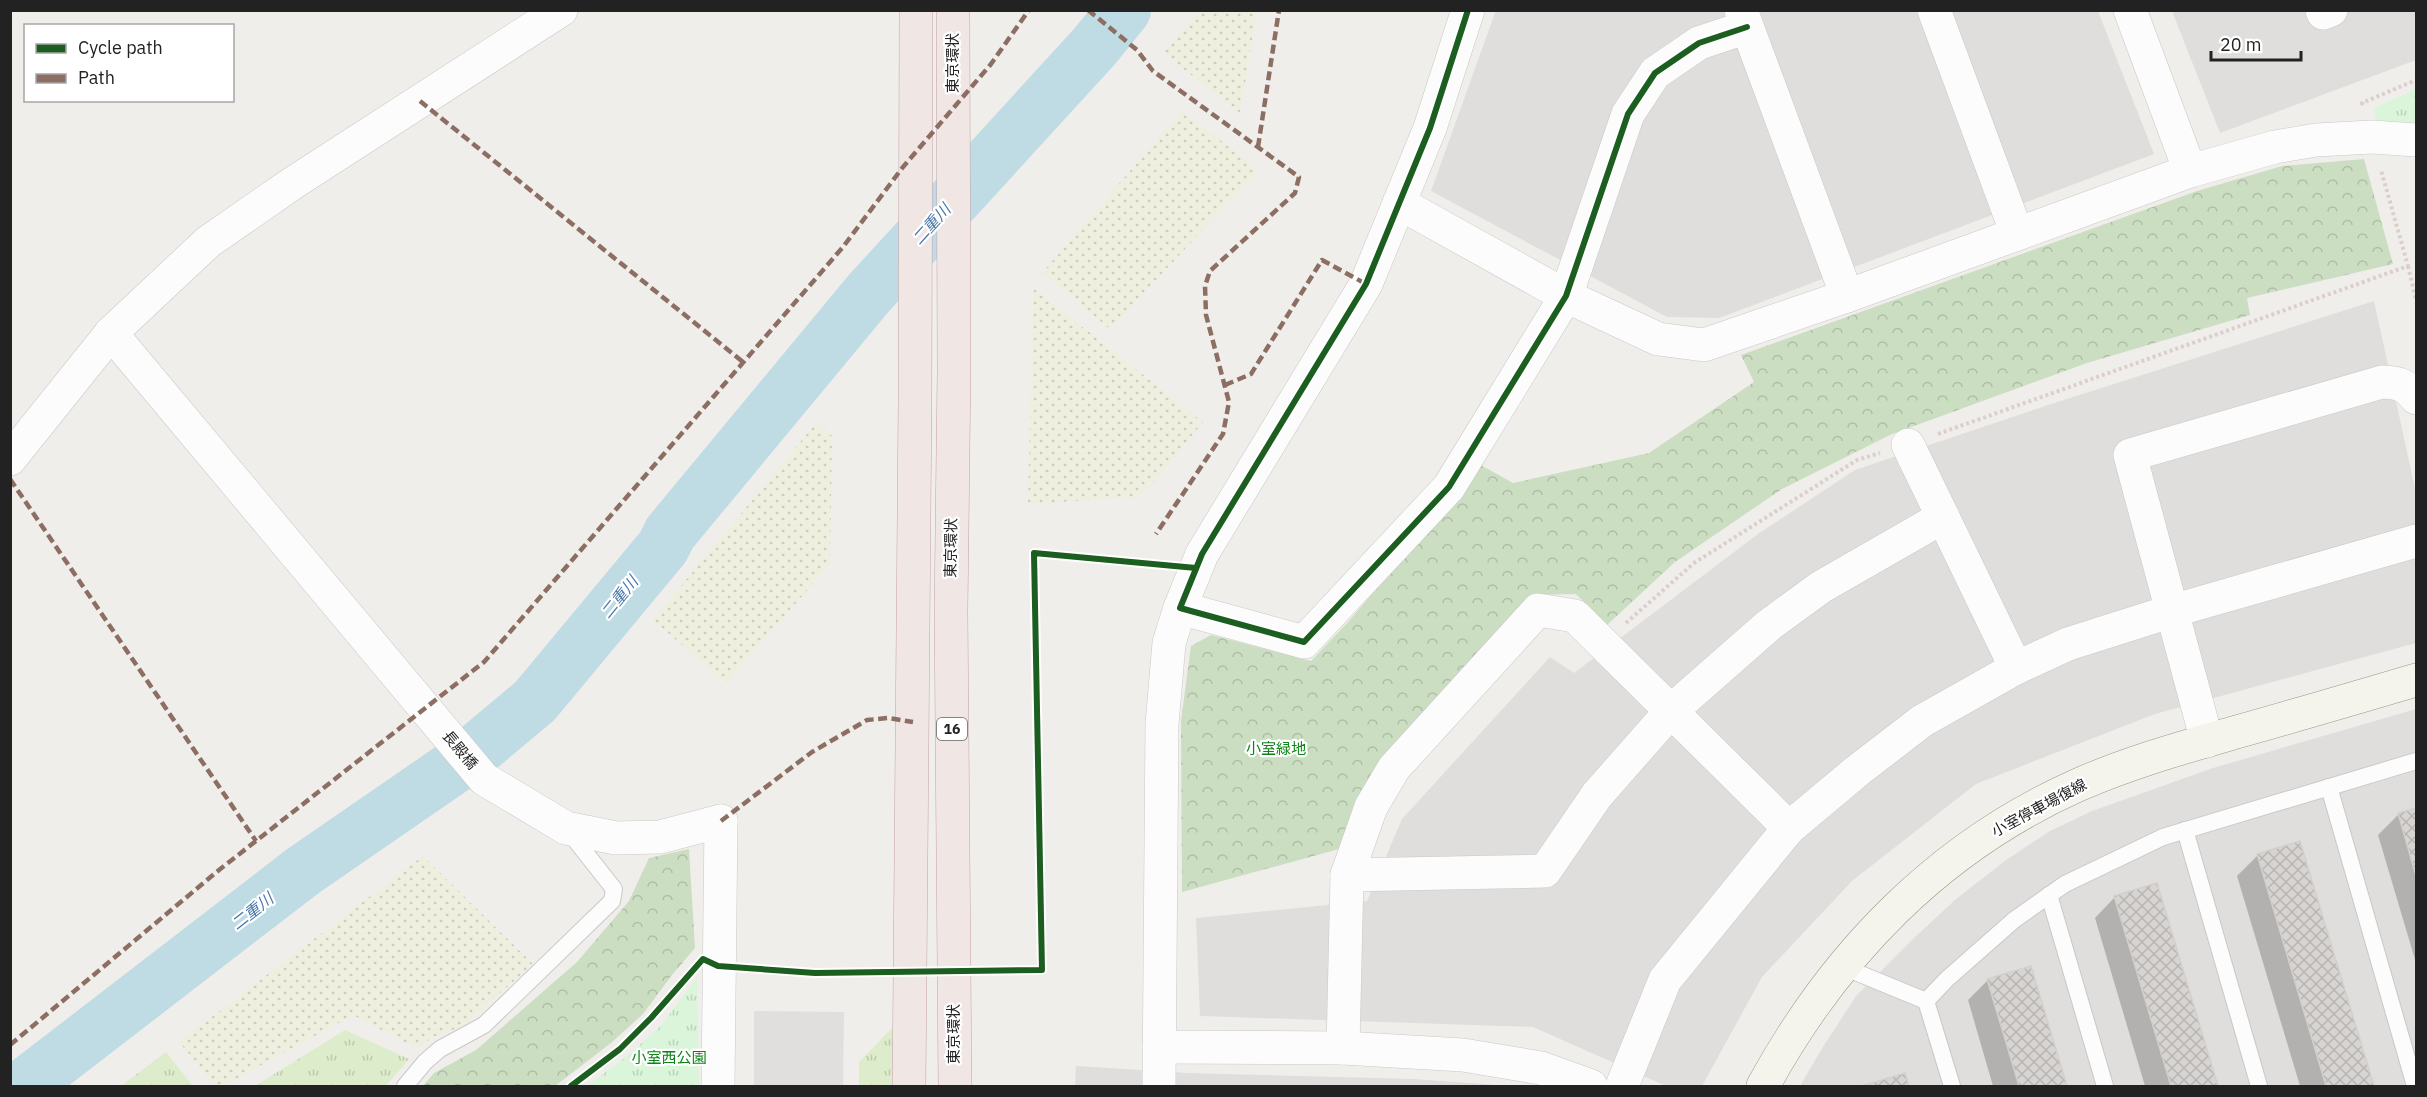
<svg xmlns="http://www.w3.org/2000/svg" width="2427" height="1097" viewBox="0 0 2427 1097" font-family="'IBM Plex Sans','Noto Sans JP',sans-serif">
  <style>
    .residential { fill: #dfdedc }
    .farmland { fill: url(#farmland-dots) }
    .grass { fill: url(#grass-tufts) }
    .forest { fill: url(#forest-crowns) }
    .park { fill: url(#park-tufts) }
    .parking { fill: #e0dfde }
    .shadow { fill: #0003 }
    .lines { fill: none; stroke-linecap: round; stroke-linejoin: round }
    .river { stroke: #bfdbe3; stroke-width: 54 }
    .building { fill: url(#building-cross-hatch); stroke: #d3d0cc; stroke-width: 1.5 }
    .service-casing { stroke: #c9c8c7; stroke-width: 18 }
    .minor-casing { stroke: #c9c8c7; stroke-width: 34 }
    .tertiary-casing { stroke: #c9c8c7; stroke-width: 34 }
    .secondary-casing { stroke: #999a82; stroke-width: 34 }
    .trunk-casing { stroke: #c5a2ac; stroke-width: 34 }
    .path { stroke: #dccecd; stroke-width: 4; stroke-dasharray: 3 3; stroke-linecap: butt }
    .service { stroke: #fdfcfc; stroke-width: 16 }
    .minor { stroke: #fdfcfc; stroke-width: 33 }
    .tertiary { stroke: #fdfcfc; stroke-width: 33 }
    .secondary { stroke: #f4f4ed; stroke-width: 33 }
    .trunk { stroke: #f0e6e4; stroke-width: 33 }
    .quiet { stroke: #8d6e63; stroke-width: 4.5; stroke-dasharray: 9 4.5; stroke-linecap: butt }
    .cycleway-casing { stroke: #fff; stroke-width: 10 }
    .cycleway { stroke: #1b5e20; stroke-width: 6 }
    .labels { text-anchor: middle; stroke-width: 4.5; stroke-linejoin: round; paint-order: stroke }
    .shield { fill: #fff; stroke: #646464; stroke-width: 1.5 }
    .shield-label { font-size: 14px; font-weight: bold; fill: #222 }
    .street-label { font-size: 15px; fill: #222; stroke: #fff }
    .park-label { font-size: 15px; fill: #0c8416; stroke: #fff }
    .water-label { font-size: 16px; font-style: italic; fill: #4a7aab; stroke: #fff }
  </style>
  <defs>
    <pattern id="farmland-dots" width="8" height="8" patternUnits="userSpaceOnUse" patternTransform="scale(1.5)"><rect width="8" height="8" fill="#efefdf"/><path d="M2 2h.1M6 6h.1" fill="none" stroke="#cdcdbf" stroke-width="1.8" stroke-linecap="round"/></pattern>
    <pattern id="grass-tufts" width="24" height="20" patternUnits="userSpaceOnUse" patternTransform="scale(1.5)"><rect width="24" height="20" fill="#ddeccb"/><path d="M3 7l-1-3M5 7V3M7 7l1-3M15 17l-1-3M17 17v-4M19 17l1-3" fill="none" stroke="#bdcaae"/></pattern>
    <pattern id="forest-crowns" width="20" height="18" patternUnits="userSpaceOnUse" patternTransform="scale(1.5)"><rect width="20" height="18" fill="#cbdec1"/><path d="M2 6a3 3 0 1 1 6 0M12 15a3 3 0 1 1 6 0" fill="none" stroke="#aebea6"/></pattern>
    <pattern id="park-tufts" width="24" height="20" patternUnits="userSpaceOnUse" patternTransform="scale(1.5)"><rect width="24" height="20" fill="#daf5da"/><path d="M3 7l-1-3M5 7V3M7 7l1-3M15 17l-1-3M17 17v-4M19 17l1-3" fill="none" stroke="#bbd2bb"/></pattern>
    <pattern id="building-cross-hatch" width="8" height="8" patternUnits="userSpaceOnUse" patternTransform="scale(1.5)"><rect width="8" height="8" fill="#d7d4d2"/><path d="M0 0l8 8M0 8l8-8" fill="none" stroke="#b8b6b4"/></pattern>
  </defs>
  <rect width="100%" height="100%" fill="#f0eeeb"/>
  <!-- residential -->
  <g class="residential">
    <path d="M1496 10 2098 11 2154 154 1719 318 1667 317 1431 191Z"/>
    <path d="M2172 11H2416V60L2220 133Z"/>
    <path d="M2374 301 2416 493V643L2155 714 1976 784 1852 881 1762 977 1702 1086H1666L1533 1027 1200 1016 1196 918 1367 901 1402 819 1550 657 1574 673 1758 534 1855 470 2045 406Z"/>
    <path d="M2416 709V1086H1800L1821 1050 1856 996 1913 939 1956 899 2006 860 2050 831 2092 811 2213 768Z"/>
    <path d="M1076 1066 1188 1073 1413 1079 1513 1086H1075Z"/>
  </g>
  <!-- farmland -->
  <g class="farmland">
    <path d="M1201 11H1257L1240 113 1163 53Z"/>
    <path d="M1182 111 1259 170 1110 329 1042 273Z"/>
    <path d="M1033 288 1203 422 1153 484 1137 497 1028 504Z"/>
    <path d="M816 423 832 436 830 564 726 683 653 620Z"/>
    <path d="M423 856 533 964 463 1026 433 1037 418 1049 353 1015 223 1086H216L179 1042Z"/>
  </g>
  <!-- grass -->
  <g class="grass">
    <path d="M896 1024 898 1086H859V1062Z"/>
    <path d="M345 1030 409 1059 386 1086H255Z"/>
    <path d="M166 1052 193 1086H121Z"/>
  </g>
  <!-- forest -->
  <g class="forest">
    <path d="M2364 159 2393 264 2247 298 2250 315 2087 363 1892 434 1782 489 1675 562 1607 625 1576 594 1531 595 1383 756 1355 801 1339 849 1182 892 1181 721 1191 646 1211 635 1311 661 1348 622 1459 493 1479 464 1513 483 1649 453 1754 382 1741 355 2197 191 2282 166Z"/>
    <path d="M689 849 695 948 672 975 643 1014 611 1043 555 1086H423L434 1073 476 1050 577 962 629 901 649 858Z"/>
  </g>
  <!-- park -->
  <g class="park">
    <path d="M2416 89V125L2376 121 2374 108Z"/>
    <path d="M697 977 699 1086H587L626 1057 661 1026Z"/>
  </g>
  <!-- parking -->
  <path class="parking" d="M754 1011 844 1012 843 1086H754Z"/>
  <!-- shadow -->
  <g class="shadow">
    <path d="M2416 809V963L2378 835 2398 815Z"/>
    <path d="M2299 843 2372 1086H2300L2237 876 2258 855Z"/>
    <path d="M2156 885 2217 1086H2145L2095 918 2115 897Z"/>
    <path d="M2030 967 2065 1086H1993L1968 1000 1988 980Z"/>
    <path d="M1904 1075 1908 1086H1865Z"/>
  </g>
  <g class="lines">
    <!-- river -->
    <path class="river" d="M24 1086 303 871 467 758 535 701 663 547 670 533 869 293 1095 46 1124 10"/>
  </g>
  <!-- building -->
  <g class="building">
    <path d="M2416 808V876L2398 813Z"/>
    <path d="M2300 841 2374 1086H2326L2257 854Z"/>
    <path d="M2157 883 2218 1086H2171L2114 896Z"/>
    <path d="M2031 966 2067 1086H2019L1987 979Z"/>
    <path d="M1905 1073 1909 1086H1862Z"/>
  </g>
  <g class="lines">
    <defs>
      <g id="service">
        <path d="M2329 787 2415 1086"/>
        <path d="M2185 830 2259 1086"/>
        <path d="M2049 895 2105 1086"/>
        <path d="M1841 966 1926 1001 1947 979 2014 920 2065 884 2163 837 2416 761"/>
        <path d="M1926 1001 1952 1086"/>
        <path d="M405 1086 425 1062 440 1049 484 1025 612 901 614 889 569 832"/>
      </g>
      <g id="minor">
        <path d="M1741 10 1847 296"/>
        <path d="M1934 10 2017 234"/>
        <path d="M2130 10 2190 171"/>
        <path d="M2322 10 2323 13 2331 10"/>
        <path d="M111 333 484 779 566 828 616 838 660 837 721 821"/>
        <path d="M1908 445 2016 668"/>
        <path d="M10 459 111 333 208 242 293 183 561 10"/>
        <path d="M2207 741 2130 455 2382 382C2398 382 2406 385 2416 398"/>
        <path d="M1347 875 1545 871 1597 795 1671 711 1769 625 1821 587 1943 517"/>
        <path d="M1159 1047 1343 1048 1463 1055 1541 1068 1591 1086"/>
        <path d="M1343 1048 1347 875 1371 807 1394 768 1538 610 1575 616 1789 828"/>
        <path d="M1159 1086 1162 724 1169 643 1180 608"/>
        <path d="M1622 1086 1665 980 1789 828 1857 771 1922 721 2016 668 2068 644 2172 611 2416 541"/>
      </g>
      <g id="tertiary">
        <path d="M1468 10 1430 128 1366 284 1202 554 1180 608 1304 642 1449 487 1566 296 1628 114 1655 73 1699 43 1747 27"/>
        <path d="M1399 203 1566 296 1658 339 1704 345 1847 296 2190 171 2275 147 2316 140 2372 137 2416 140"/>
        <path d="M718 1086 721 821"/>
      </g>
      <path id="secondary" d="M1763 1086C1835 954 1939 847 2078 785 2128 763 2181 748 2233 733 2294 716 2355 698 2416 680"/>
      <g id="trunk">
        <path d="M953 10 954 371 951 611 955 1086"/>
        <path d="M909 1086 915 402 916 10"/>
      </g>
    </defs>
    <!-- service casing -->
    <use href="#service" class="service-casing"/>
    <!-- minor casing -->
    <use href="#minor" class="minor-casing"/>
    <!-- tertiary casing -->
    <use href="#tertiary" class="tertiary-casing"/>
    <!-- secondary casing -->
    <use href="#secondary" class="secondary-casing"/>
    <!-- trunk casing -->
    <use href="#trunk" class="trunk-casing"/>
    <!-- path -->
    <g class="path">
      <path d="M2363 105 2362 103 2416 80"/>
      <path d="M2408 266 2416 300"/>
      <path d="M1938 434 2408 266 2381 170"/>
      <path d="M1626 623 1694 563 1857 460 1880 453"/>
    </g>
    <!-- service -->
    <use href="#service" class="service"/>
    <!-- minor -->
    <use href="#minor" class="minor"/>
    <!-- tertiary -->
    <use href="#tertiary" class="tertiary"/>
    <!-- secondary -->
    <use href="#secondary" class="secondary"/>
    <!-- trunk -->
    <use href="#trunk" class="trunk"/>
    <!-- quiet -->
    <g class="quiet">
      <path d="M1088 10 1137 50 1153 71 1299 177 1295 193 1210 271 1205 286 1206 315 1229 402 1223 434 1156 534"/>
      <path d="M420 101 743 362"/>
      <path d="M1258 147 1279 10"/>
      <path d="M1225 385 1251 374 1322 260 1366 284"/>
      <path d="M10 479 256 841"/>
      <path d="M721 821 812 752 867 720 888 718 913 722"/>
      <path d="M10 1045 219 870 484 662 843 247 903 167 991 64 1029 10"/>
    </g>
    <defs>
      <g id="cycleway">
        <path d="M1468 10 1430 128 1366 284 1202 554 1180 608 1304 642 1449 487 1566 296 1628 114 1655 73 1699 43 1747 27"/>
        <path d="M571 1086 620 1049 651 1018 703 959 718 966 815 973 1042 970 1034 553 1196 568"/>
      </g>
    </defs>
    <!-- cycleway casing -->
    <use href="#cycleway" class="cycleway-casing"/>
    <!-- cycleway -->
    <use href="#cycleway" class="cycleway"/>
  </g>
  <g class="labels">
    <!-- shield labels -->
    <rect class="shield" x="937" y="718" width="30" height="22" rx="4.5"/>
    <g class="shield-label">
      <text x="952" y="734">16</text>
    </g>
    <!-- street labels -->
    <g class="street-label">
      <text transform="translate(953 63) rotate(-90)" y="5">東京環状</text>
      <text transform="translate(951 548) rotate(-89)" y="5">東京環状</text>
      <text transform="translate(460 750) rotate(50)" y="5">長殿橋</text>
      <text transform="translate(2039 808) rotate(-28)" y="5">小室停車場復線</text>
      <text transform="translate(954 1034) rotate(-90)" y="5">東京環状</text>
    </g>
    <!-- park labels -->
    <g class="park-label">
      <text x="1276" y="754">小室緑地</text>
      <text x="669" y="1063">小室西公園</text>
    </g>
    <!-- water labels -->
    <g class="water-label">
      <text transform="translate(931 224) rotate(-48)" y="6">二重川</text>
      <text transform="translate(619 597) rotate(-51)" y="6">二重川</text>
      <text transform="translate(252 911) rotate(-38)" y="6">二重川</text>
    </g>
  </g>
  <!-- border -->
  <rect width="2427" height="1097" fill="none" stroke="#222222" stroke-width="24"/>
  <!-- legend -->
  <rect x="24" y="24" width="210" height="78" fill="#ffffff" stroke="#a7a7a7" stroke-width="1.5"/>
  <rect x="36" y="44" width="30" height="9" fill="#1b5e20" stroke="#a7a7a7" stroke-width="1.5"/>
  <text x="78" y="54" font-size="18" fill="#222222">Cycle path</text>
  <rect x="36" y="74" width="30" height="9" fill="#8d6e63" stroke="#a7a7a7" stroke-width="1.5"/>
  <text x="78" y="84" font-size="18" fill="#222222">Path</text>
  <!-- scale -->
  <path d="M2211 51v9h90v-9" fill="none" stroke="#222222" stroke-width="3"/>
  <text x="2220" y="51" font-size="18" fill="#222222" stroke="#ffffff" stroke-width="4.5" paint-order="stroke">20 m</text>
</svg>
